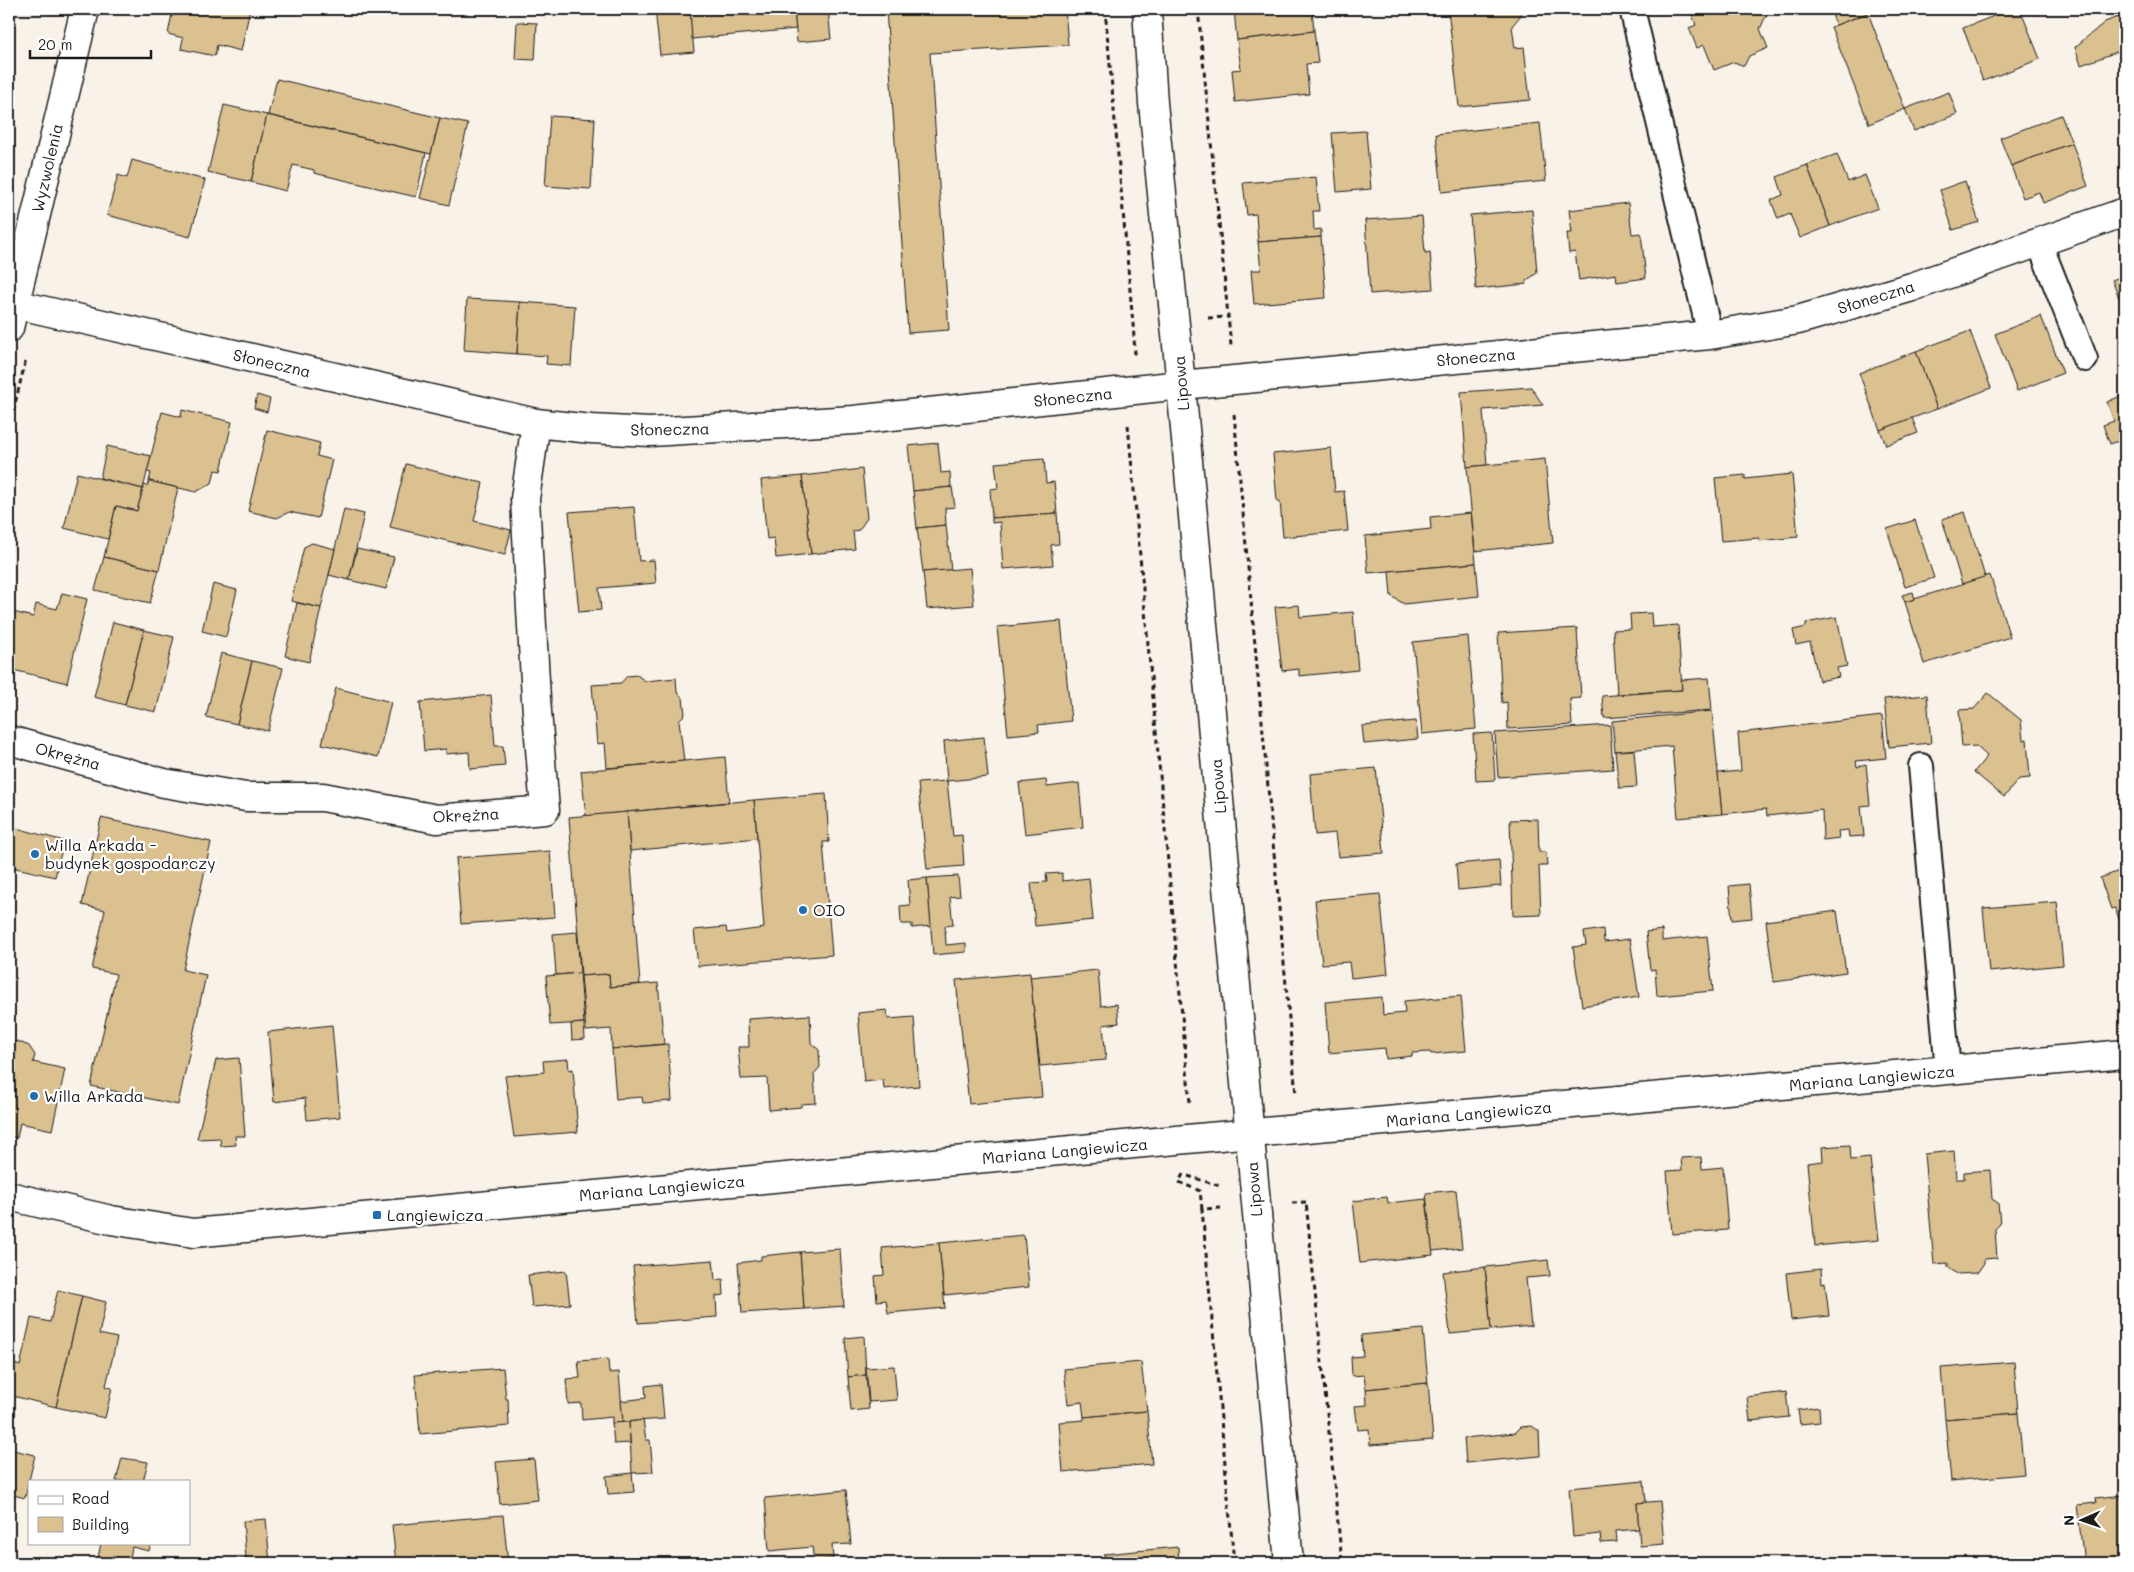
<svg xmlns="http://www.w3.org/2000/svg" width="2134" height="1572" viewBox="0 0 2134 1572" font-family="Mali,sans-serif">
  <style>
    .building { fill: #dbc090; stroke: #1c1c1c }
    .lines { fill: none; stroke-linecap: round; stroke-linejoin: round }
    .lane-casing { stroke: #1c1c1c; stroke-width: 28 }
    .street-casing { stroke: #1c1c1c; stroke-width: 31 }
    .secondary-casing { stroke: #1c1c1c; stroke-width: 31 }
    .path { stroke: #1c1c1c; stroke-width: 3; stroke-dasharray: 5 4; stroke-linecap: butt }
    .lane { stroke: #fff; stroke-width: 24 }
    .street { stroke: #fff; stroke-width: 28 }
    .secondary { stroke: #fff; stroke-width: 28 }
    .poi-dot { fill: #1f6fb2; stroke: #fff; stroke-width: 2 }
    .labels { text-anchor: middle; stroke-width: 4.5; stroke-linejoin: round; paint-order: stroke }
    .street-label { font-size: 16px; fill: #1c1c1c; stroke: #fff }
    .poi-label { font-size: 16px; fill: #1c1c1c; stroke: #fff; text-anchor: start }
  </style>
  <rect width="100%" height="100%" fill="#f8f2e9"/>
  <filter id="ink" filterUnits="userSpaceOnUse"><feTurbulence type="fractalNoise" baseFrequency=".02" numOctaves="2"/><feDisplacementMap in="SourceGraphic" scale="10" xChannelSelector="R" yChannelSelector="G"/><feConvolveMatrix kernelMatrix="1 2 1 2 8 2 1 2 1" color-interpolation-filters="sRGB"/></filter>
  <g filter="url(#ink)">
    <!-- building -->
    <g class="building">
      <path d="M173 9H250L241 51 217 45 215 56 181 49 183 38 168 34Z"/>
      <path d="M325 9H356L354 15Z"/>
      <path d="M655 9H690L694 52 660 55Z"/>
      <path d="M690 9H794L796 29 692 39Z"/>
      <path d="M794 9H828L831 39 797 42Z"/>
      <path d="M886 9H1065L1068 45 930 53 949 330 908 333Z"/>
      <path d="M1226 9H1312L1314 31 1237 40 1234 11 1227 12Z"/>
      <path d="M1448 9H1521V15L1512 26 1515 48 1524 47 1530 100 1459 107Z"/>
      <path d="M1690 9H1769L1760 29 1768 48 1749 56 1744 66 1734 62 1714 70 1704 45 1697 48 1689 28 1696 25Z"/>
      <path d="M1830 9H1866L1868 13 1836 25Z"/>
      <path d="M2012 9H2020L2040 59 1983 81 1963 28Z"/>
      <path d="M1868 13 1905 109 1869 124 1831 27Z"/>
      <path d="M2125 14V49L2081 65 2075 47 2105 22Z"/>
      <path d="M517 22 537 23 535 60 515 59Z"/>
      <path d="M1314 31 1318 63 1306 64 1309 94 1235 102 1232 70 1241 69 1237 40Z"/>
      <path d="M277 79 440 118 431 154 268 115Z"/>
      <path d="M1949 92 1957 114 1914 131 1905 109Z"/>
      <path d="M224 105 267 115 251 182 208 172Z"/>
      <path d="M267 115 426 153 416 197 314 173V170L293 165 286 191 251 182Z"/>
      <path d="M2061 115 2072 143 2011 166 2000 138Z"/>
      <path d="M550 116 595 119 591 189 545 186Z"/>
      <path d="M440 118 468 124 449 205 420 198Z"/>
      <path d="M1540 123 1546 181 1442 192 1436 134Z"/>
      <path d="M1366 131 1371 189 1337 192 1332 133Z"/>
      <path d="M2072 143 2088 186 2043 203 2039 192 2023 198 2011 166Z"/>
      <path d="M1837 154 1848 182 1865 175 1878 208 1830 226 1807 165Z"/>
      <path d="M132 160 205 180 190 237 107 215 118 175 127 178Z"/>
      <path d="M1807 165 1830 226 1800 238 1790 214 1778 219 1771 200 1783 195 1777 177Z"/>
      <path d="M1316 177 1319 211H1313L1314 230 1321 229V237L1258 242 1256 214 1247 215 1243 183Z"/>
      <path d="M1965 181 1979 222 1953 230 1940 190Z"/>
      <path d="M1628 203 1632 234 1641 233 1646 278 1617 282 1616 274 1579 280 1575 252 1569 253 1567 233H1572L1569 210Z"/>
      <path d="M1532 210 1537 273 1526 281 1527 284 1476 289 1470 215Z"/>
      <path d="M1422 216 1425 253 1430 252 1433 289 1370 294 1365 220Z"/>
      <path d="M1321 237 1326 298 1254 304 1251 270H1261L1258 242Z"/>
      <path d="M2125 275V313L2112 280Z"/>
      <path d="M467 299 520 302 517 354 464 350Z"/>
      <path d="M520 302 575 306 571 366 546 364 547 356 517 354Z"/>
      <path d="M2041 316 2063 373 2017 391 1995 334Z"/>
      <path d="M1970 331 1991 388 1937 409 1916 351Z"/>
      <path d="M1916 351 1937 409 1880 430 1859 373Z"/>
      <path d="M1531 387 1543 405 1483 410 1487 465 1467 467 1461 392Z"/>
      <path d="M2125 394V448L2122 440 2110 444 2103 425 2114 421 2107 402Z"/>
      <path d="M257 395 270 399 267 412 254 408Z"/>
      <path d="M182 410 232 422 221 471 215 470 212 483 196 492 149 481 151 473 147 472 162 412 181 417Z"/>
      <path d="M1912 418 1918 433 1886 445 1880 430Z"/>
      <path d="M267 430 320 443 317 456 332 460 318 518 289 512 277 518 248 511Z"/>
      <path d="M938 443 941 473 950 472 951 487 913 491 908 446Z"/>
      <path d="M107 446 151 456 143 489 100 478Z"/>
      <path d="M1331 448 1335 492 1344 491 1348 531 1283 537 1280 501H1277L1273 454Z"/>
      <path d="M1044 459 1046 483 1054 482 1057 513 992 518 990 489 998 488 995 463Z"/>
      <path d="M1545 459 1553 543 1475 551 1467 467Z"/>
      <path d="M406 464 483 483 474 521 511 530 505 555 390 527Z"/>
      <path d="M862 469 867 518 859 530 853 531 855 549 811 554 802 476Z"/>
      <path d="M77 473 143 489 137 511 116 506 108 539 64 528Z"/>
      <path d="M1792 474 1798 537 1759 541V538L1721 541 1715 478 1745 475V479Z"/>
      <path d="M802 476 811 554 776 558 774 538 767 539 761 480Z"/>
      <path d="M149 481 178 488 159 570 104 557 116 506 137 511 144 485 147 486Z"/>
      <path d="M952 487 955 507 945 508 946 525 917 528 913 491Z"/>
      <path d="M634 507 639 561 654 560 656 583 599 588 601 610 579 612 569 512Z"/>
      <path d="M344 509 364 514 349 580 329 575Z"/>
      <path d="M1965 512 1985 577 1962 584 1942 519Z"/>
      <path d="M1057 513 1059 544 1051 545 1053 565 1003 569 1000 522 992 523V518Z"/>
      <path d="M1471 513 1476 563 1368 573 1365 536 1431 529 1430 517Z"/>
      <path d="M1915 520 1934 578 1905 587 1887 529Z"/>
      <path d="M946 525 951 570 923 572 917 528Z"/>
      <path d="M312 543 335 549 321 608 291 601 304 547Z"/>
      <path d="M357 549 394 557 386 589 349 580Z"/>
      <path d="M104 557 159 570 150 603 95 590Z"/>
      <path d="M1476 563 1479 596 1404 604 1391 596 1389 571Z"/>
      <path d="M970 568 974 605 927 609 923 572Z"/>
      <path d="M1990 575 2010 637 1924 664 1905 602Z"/>
      <path d="M213 584 237 590 226 637 202 631Z"/>
      <path d="M1913 592 1915 599 1905 602 1902 595Z"/>
      <path d="M62 593 87 599 67 683 9 669V611L33 617 36 604 57 609Z"/>
      <path d="M297 603 321 608 309 662 285 656Z"/>
      <path d="M1299 605 1300 617 1353 612 1358 670 1299 676V669L1282 671 1275 607Z"/>
      <path d="M1651 613 1652 627 1678 625 1682 690 1617 694 1613 630 1631 629 1630 614Z"/>
      <path d="M1837 617 1847 666 1837 668 1839 677 1819 681 1810 642 1796 645 1793 630 1806 627V623Z"/>
      <path d="M1061 621 1071 721 1038 725 1039 732 1008 735 997 627Z"/>
      <path d="M113 622 144 630 125 705 94 697Z"/>
      <path d="M1577 628 1581 698 1570 699 1572 725 1508 729 1507 702 1502 703 1498 633Z"/>
      <path d="M144 630 174 637 156 712 125 705Z"/>
      <path d="M1468 636 1476 729 1422 734 1413 642Z"/>
      <path d="M221 653 252 661 237 724 206 717Z"/>
      <path d="M252 661 283 668 268 731 237 724Z"/>
      <path d="M637 675 645 681 676 678 677 692 683 698 685 714 679 720 684 761 607 768 605 743 597 744 592 685 621 683 627 676Z"/>
      <path d="M1709 678 1712 710 1604 718 1602 696 1682 690 1681 680Z"/>
      <path d="M336 688 391 702 378 757 322 744Z"/>
      <path d="M1988 693 2021 720 2023 740 2027 739 2030 778 2019 779 2004 797 1974 772 1987 756 1976 746 1962 747 1959 710 1974 709Z"/>
      <path d="M491 695 495 746H503L505 766 470 769 469 752 446 754V749L424 751 420 702Z"/>
      <path d="M1927 695 1931 743 1889 747 1884 699Z"/>
      <path d="M1712 711 1722 814 1678 818 1672 746 1615 751 1612 721Z"/>
      <path d="M1882 716 1886 758 1856 761 1857 767 1866 764 1870 805 1861 806 1864 836 1849 837 1848 830 1838 831 1839 838 1823 840 1822 810 1767 816 1766 809 1722 814 1718 773 1741 771 1738 733Z"/>
      <path d="M1416 721 1418 739 1364 744 1362 726Z"/>
      <path d="M1610 725 1613 769 1498 777 1495 733Z"/>
      <path d="M1492 733 1495 780 1476 781 1473 734Z"/>
      <path d="M984 737 988 777 947 781 944 741Z"/>
      <path d="M1634 750 1637 787 1619 788 1615 751Z"/>
      <path d="M725 757 729 802 586 816 581 771Z"/>
      <path d="M1376 768 1384 853 1338 857 1335 833 1315 835 1310 774Z"/>
      <path d="M1046 780 1047 787 1079 783 1083 827 1025 834 1019 783Z"/>
      <path d="M947 781 953 836 962 835 964 866 927 869 918 783Z"/>
      <path d="M826 794 829 842H823L832 955 698 966 694 930 726 927 727 933 764 928 754 800Z"/>
      <path d="M754 800 757 838 630 851 627 812Z"/>
      <path d="M627 812 640 984 610 987 609 974 581 976 569 817Z"/>
      <path d="M101 818 211 842 183 970 206 975 178 1105 91 1086 116 974 92 969 105 910 82 905Z"/>
      <path d="M1538 819 1539 852H1546L1547 866H1539L1541 915 1513 916 1510 820Z"/>
      <path d="M9 826 64 841 55 877 12 867 9 880Z"/>
      <path d="M550 851 555 917 461 924 456 858Z"/>
      <path d="M1499 860 1501 886 1458 890 1456 864Z"/>
      <path d="M2125 869V936L2115 908 2111 909 2100 878Z"/>
      <path d="M1062 873V881L1089 878 1093 920 1035 926 1031 883 1047 882 1046 874Z"/>
      <path d="M958 876 960 896 950 897 953 925 945 926 946 945 966 943V952L933 955 927 878Z"/>
      <path d="M927 878 931 926 912 928V924H901L900 906 910 905 908 880Z"/>
      <path d="M1749 884 1752 918 1732 920 1729 886Z"/>
      <path d="M1380 894 1388 974 1351 978 1349 962 1322 964 1315 900Z"/>
      <path d="M2057 902 2063 965 1989 972 1983 908Z"/>
      <path d="M1837 911 1846 972 1774 982 1766 921Z"/>
      <path d="M1603 929 1604 942 1630 939 1639 997 1582 1006 1573 947 1586 945 1584 932Z"/>
      <path d="M1662 930V941L1707 936 1713 991 1657 996 1655 969 1650 970 1646 932Z"/>
      <path d="M577 932 580 973 556 975 553 934Z"/>
      <path d="M1098 970 1101 1006 1117 1004 1119 1023 1103 1025 1106 1060 1040 1066 1030 977Z"/>
      <path d="M580 973 584 1023 550 1025 546 976Z"/>
      <path d="M1030 973 1042 1097 969 1104 956 980Z"/>
      <path d="M609 974 610 987 658 983 664 1044 612 1049 611 1029 586 1031 581 976Z"/>
      <path d="M1461 996 1466 1051 1431 1054 1430 1052 1412 1053V1056L1386 1059 1385 1048 1329 1053 1325 1002 1382 997 1383 1015 1405 1013 1404 1001Z"/>
      <path d="M887 1010 888 1019 914 1017 919 1086 884 1089 883 1080 864 1082 858 1013Z"/>
      <path d="M810 1015 811 1043 819 1050 820 1067 814 1074 816 1103 801 1104V1107L769 1110 767 1078 741 1079 738 1047H749L748 1019Z"/>
      <path d="M584 1023 585 1039 572 1040 571 1024Z"/>
      <path d="M332 1025 340 1117 307 1120 305 1098 274 1102 268 1032Z"/>
      <path d="M17 1041 29 1046 35 1055 33 1062 65 1069 52 1130 20 1123 17 1138 9 1136V1045Z"/>
      <path d="M668 1044 672 1101 643 1103 642 1097 616 1099 612 1049Z"/>
      <path d="M239 1058 245 1136H235L236 1145 221 1146 220 1138 197 1139 216 1060Z"/>
      <path d="M568 1059 569 1070 573 1069 578 1132 514 1137 505 1076 544 1072 543 1061Z"/>
      <path d="M1850 1145 1851 1160 1870 1158 1879 1240 1815 1246 1807 1163 1823 1161 1822 1147Z"/>
      <path d="M1954 1151 1956 1179H1964V1172L1990 1170 1992 1199 1998 1203 2000 1224 1995 1229 1997 1258 1984 1259V1263L1977 1273 1957 1274 1948 1267V1263L1934 1264 1924 1154Z"/>
      <path d="M1701 1157 1702 1169 1723 1167 1728 1230 1672 1234 1667 1171 1682 1170 1681 1158Z"/>
      <path d="M1456 1190 1462 1248 1432 1251 1426 1193Z"/>
      <path d="M1387 1197 1388 1203 1426 1199 1433 1255 1360 1263 1353 1201Z"/>
      <path d="M1024 1235 1029 1287 944 1295 939 1243Z"/>
      <path d="M939 1243 945 1308 888 1313 886 1300 877 1301 875 1276 884 1275 882 1248Z"/>
      <path d="M840 1249 844 1306 804 1309 800 1252Z"/>
      <path d="M800 1252 804 1309 742 1313 738 1263 761 1260V1256Z"/>
      <path d="M713 1260 715 1280 723 1279 724 1295 716 1296 717 1317 638 1323 633 1266Z"/>
      <path d="M1548 1260 1550 1276 1526 1278 1531 1326 1491 1330 1485 1267Z"/>
      <path d="M1485 1267 1491 1330 1450 1334 1443 1272Z"/>
      <path d="M1821 1269 1822 1283 1825 1282 1829 1316 1791 1320 1786 1273Z"/>
      <path d="M566 1271 570 1304 532 1307 528 1275Z"/>
      <path d="M58 1290 82 1296 56 1407 9 1395V1388L15 1364 20 1366 31 1318 50 1322Z"/>
      <path d="M82 1296 106 1302 99 1334 117 1338 106 1386 112 1388 105 1418 56 1407Z"/>
      <path d="M1423 1329 1428 1383 1366 1389 1364 1375 1352 1376 1351 1357 1363 1356 1361 1335Z"/>
      <path d="M864 1336 866 1375 848 1377 845 1338Z"/>
      <path d="M608 1359 609 1373 619 1372 623 1422 612 1423V1417L582 1420 581 1403 568 1404 566 1379 580 1378 578 1361Z"/>
      <path d="M1141 1362 1147 1411 1084 1417 1082 1402 1068 1404 1064 1369Z"/>
      <path d="M2014 1362 2018 1413 1945 1419 1941 1368Z"/>
      <path d="M894 1366 897 1400 869 1402 866 1368Z"/>
      <path d="M503 1368 506 1399H508L509 1426 420 1434 415 1375Z"/>
      <path d="M866 1375 869 1409 851 1411 848 1377Z"/>
      <path d="M1428 1383 1433 1440 1370 1445 1369 1429 1358 1430 1355 1406 1367 1405 1366 1389Z"/>
      <path d="M661 1384 664 1419 623 1422 621 1401 646 1398 645 1386Z"/>
      <path d="M1786 1392 1789 1417 1750 1421 1747 1397Z"/>
      <path d="M1819 1407 1820 1422 1800 1424 1798 1410Z"/>
      <path d="M1147 1411 1152 1464 1063 1472 1059 1422 1084 1420V1417Z"/>
      <path d="M2018 1413 2024 1474 1951 1481 1945 1419Z"/>
      <path d="M643 1420 646 1440H650L653 1472 632 1473 629 1422Z"/>
      <path d="M629 1422 630 1443 614 1444 612 1423Z"/>
      <path d="M1532 1426 1539 1431 1540 1456 1466 1463 1464 1438 1514 1433 1520 1427Z"/>
      <path d="M9 1449 35 1455 25 1498 9 1494Z"/>
      <path d="M122 1458 148 1462 143 1481H116Z"/>
      <path d="M534 1459 538 1500 500 1504 496 1462Z"/>
      <path d="M632 1473 634 1492 608 1494 606 1476Z"/>
      <path d="M1644 1481 1646 1503H1637L1639 1529 1616 1531 1617 1542 1601 1543 1600 1534 1573 1537 1569 1488Z"/>
      <path d="M846 1490 851 1544 832 1545 833 1559 814 1561 812 1547 769 1551 765 1498Z"/>
      <path d="M2125 1495V1563H2084L2077 1505 2096 1503 2095 1498Z"/>
      <path d="M1660 1501 1664 1544 1640 1546 1637 1503Z"/>
      <path d="M503 1515 508 1563H396L392 1525Z"/>
      <path d="M266 1519 270 1563H229V1560L246 1558 243 1521Z"/>
      <path d="M101 1543H151L149 1551 132 1547 129 1563H97Z"/>
      <path d="M1178 1547 1179 1563H1105L1104 1554Z"/>
    </g>
    <g class="lines">
      <defs>
        <g id="lane">
          <path d="M1632 9 1710 335"/>
          <path d="M2039 242 2085 359"/>
          <path d="M1921 766 1948 1071"/>
        </g>
        <g id="street">
          <path d="M1147 9 1153 103 1181 385 1289 1563"/>
          <path d="M15 304 536 423 591 429 650 432 854 420 1181 385 1710 335 1798 320 1912 287 2125 212"/>
          <path d="M9 328 85 9"/>
          <path d="M9 740 164 783 246 797H323L437 819 545 810 536 699 525 499 536 423"/>
        </g>
        <path id="secondary" d="M9 1196 111 1220 193 1233 1187 1139 2125 1054"/>
      </defs>
      <!-- lane casing -->
      <use href="#lane" class="lane-casing"/>
      <!-- street casing -->
      <use href="#street" class="street-casing"/>
      <!-- secondary casing -->
      <use href="#secondary" class="secondary-casing"/>
      <!-- path -->
      <g class="path">
        <path d="M1105 9 1133 324 1135 352 1133 354"/>
        <path d="M1198 9 1231 346"/>
        <path d="M1208 318 1228 317"/>
        <path d="M1234 414 1296 1095"/>
        <path d="M1128 425 1190 1103"/>
        <path d="M9 428 26 359"/>
        <path d="M1183 1174 1179 1182 1200 1191 1202 1209"/>
        <path d="M1188 1176 1220 1186"/>
        <path d="M1292 1203 1306 1202 1342 1563"/>
        <path d="M1221 1208 1202 1209 1234 1563"/>
      </g>
      <!-- lane -->
      <use href="#lane" class="lane"/>
      <!-- street -->
      <use href="#street" class="street"/>
      <!-- secondary -->
      <use href="#secondary" class="secondary"/>
    </g>
  </g>
  <!-- markers -->
  <g class="poi-dot">
    <circle cx="35" cy="854" r="5"/>
    <circle cx="803" cy="910" r="5"/>
    <circle cx="34" cy="1096" r="5"/>
    <rect x="372" y="1210" width="10" height="10" rx="2.5"/>
  </g>
  <g class="labels">
    <!-- street labels -->
    <g class="street-label">
      <text transform="translate(47 168) rotate(-77)" y="6">Wyzwolenia</text>
      <text transform="translate(1876 297) rotate(-17)" y="6">Słoneczna</text>
      <text transform="translate(1476 357) rotate(-5)" y="6">Słoneczna</text>
      <text transform="translate(272 363) rotate(13)" y="6">Słoneczna</text>
      <text transform="translate(1181 383) rotate(-95)" y="6">Lipowa</text>
      <text transform="translate(1073 397) rotate(-6)" y="6">Słoneczna</text>
      <text transform="translate(670 429) rotate(-1)" y="6">Słoneczna</text>
      <text transform="translate(68 756) rotate(15)" y="6">Okrężna</text>
      <text transform="translate(1218 786) rotate(-95)" y="6">Lipowa</text>
      <text transform="translate(466 815) rotate(-3)" y="6">Okrężna</text>
      <text transform="translate(1872 1078) rotate(-5)" y="6">Mariana Langiewicza</text>
      <text transform="translate(1469 1114) rotate(-5)" y="6">Mariana Langiewicza</text>
      <text transform="translate(1065 1151) rotate(-5)" y="6">Mariana Langiewicza</text>
      <text transform="translate(662 1188) rotate(-5)" y="6">Mariana Langiewicza</text>
      <text transform="translate(1254 1189) rotate(-95)" y="6">Lipowa</text>
    </g>
    <!-- poi labels -->
    <g class="poi-label">
      <text x="45" y="851">Willa Arkada -<tspan x="45" dy="18">budynek gospodarczy</tspan></text>
      <text x="813" y="916">OIO</text>
      <text x="44" y="1102">Willa Arkada</text>
      <text x="387" y="1221">Langiewicza</text>
    </g>
  </g>
  <!-- margin -->
  <rect width="2134" height="1572" fill="none" stroke="#fff" stroke-width="30"/>
  <rect x="15" y="15" width="2104" height="1542" fill="none" stroke="#1c1c1c" stroke-width="2" filter="url(#ink)"/>
  <!-- legend -->
  <rect x="28" y="1480" width="162" height="65" fill="#ffffff" stroke="#a4a4a4"/>
  <rect x="38" y="1496" width="25" height="8" fill="#ffffff" stroke="#a4a4a4"/>
  <text x="72" y="1504" font-size="15" fill="#1c1c1c">Road</text>
  <rect x="38" y="1517" width="25" height="15" fill="#dbc090" stroke="#a4a4a4"/>
  <text x="72" y="1530" font-size="15" fill="#1c1c1c">Building</text>
  <!-- north arrow -->
  <g transform="translate(2082 1520) rotate(268)" stroke="#ffffff" stroke-width="4" paint-order="stroke">
  <path d="M0-4L9 19L0 12L-9 19Z" fill="#1c1c1c"/>
  <text y="-8" font-size="14" font-weight="bold" text-anchor="middle" fill="#1c1c1c">N</text>
  </g>
  <!-- scale -->
  <path d="M30 50v8h121v-8" fill="none" stroke="#1c1c1c" stroke-width="2.5"/>
  <text x="38" y="50" font-size="15" fill="#1c1c1c" stroke="#ffffff" stroke-width="4" paint-order="stroke">20 m</text>
</svg>
